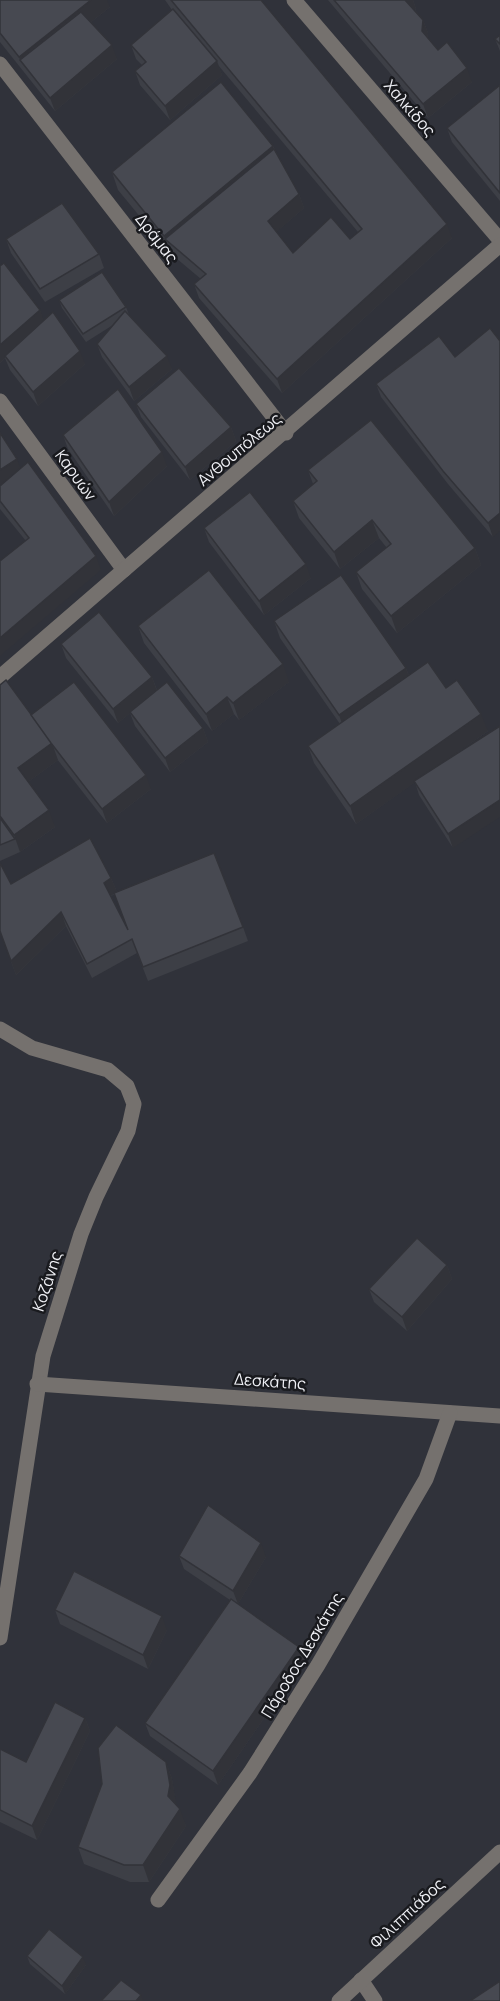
<svg xmlns="http://www.w3.org/2000/svg" width="500" height="2001" viewBox="0 0 500 2001" font-family="Manrope,sans-serif">
  <style>
    .lines { fill: none; stroke-linecap: round; stroke-linejoin: round }
    .minor { stroke: #75716e; stroke-width: 15 }
    .wall { fill: #3d3f46; fill-rule: evenodd }
    .shaded-wall { fill: #323339 }
    .building { fill: #474951; stroke: #323339; stroke-width: 1.5 }
    .labels { text-anchor: middle; stroke-width: 5; stroke-linejoin: round; paint-order: stroke }
    .street-label { font-size: 16px; fill: #f1f2f7; stroke: #191a1e }
  </style>
  <rect width="100%" height="100%" fill="#30323a"/>
  <g class="lines">
    <!-- minor -->
    <g class="minor">
      <path d="M294 0 500 240"/>
      <path d="M0 64 286 433"/>
      <path d="M0 401 124 570"/>
      <path d="M0 677 500 245"/>
      <path d="M0 1029 32 1048 108 1070 127 1086 134 1104 128 1131 96 1197 81 1234 43 1356 0 1638"/>
      <path d="M37 1384 500 1416"/>
      <path d="M158 1900 250 1773 318 1665 426 1479 450 1413"/>
      <path d="M361 1980 375 2001"/>
      <path d="M339 2001 500 1852"/>
    </g>
  </g>
  <!-- wall -->
  <g class="wall">
    <path d="M0 0 110 7 91 22 117 59 55 111 0 42Z"/>
    <path d="M165 0H261L452 238 282 393 199 298 194 284 201 279 170 253 118 190 112 172 273 146 299 194 304 208 276 232 293 253 350 239 358 232 218 65 222 75 170 120 140 85 135 71 142 65 136 59 131 45 172 10Z"/>
    <path d="M328 0H413L416 9 415 10 423 20 428 33V38L438 50 472 82 428 118Z"/>
    <path d="M500 35V51L495 39Z"/>
    <path d="M500 85V201L452 142 447 128Z"/>
    <path d="M6 239 99 254 104 268 45 302 11 253Z"/>
    <path d="M0 266 40 310 43 321 85 364 38 406 10 370 5 358 0 363Z"/>
    <path d="M59 300 126 307 129 315 172 369 134 401 102 357 97 344 113 325 86 342 62 308Z"/>
    <path d="M439 336 493 537 448 484 381 397 376 384Z"/>
    <path d="M136 404 231 427 236 441 190 480 141 417Z"/>
    <path d="M0 433 20 468 101 570 26 541 0 509Z"/>
    <path d="M63 435 167 466 114 516 68 449Z"/>
    <path d="M308 470 475 548 481 565 397 633 362 589 356 572 387 548 379 538 340 569 299 518 293 501 313 484Z"/>
    <path d="M204 528 311 578 264 615 209 542Z"/>
    <path d="M274 621 406 668 409 676 446 688 488 731 431 771 453 848 419 795 415 782 356 824 314 763 308 746 340 724 280 638Z"/>
    <path d="M138 626 289 682 239 720 234 714 212 731 144 643Z"/>
    <path d="M61 644 152 677 157 690 203 728 208 742 170 772 135 726 130 713 118 723 66 658Z"/>
    <path d="M0 685 31 715 151 789 107 823 57 759 58 760 28 782 55 827 20 852 0 861Z"/>
    <path d="M111 878 117 892 243 927 248 941 148 981 137 953 92 978 66 926 16 975 0 931 11 884ZM115 894 128 929 111 896Z"/>
    <path d="M447 1265 452 1279 407 1331 374 1302 369 1289Z"/>
    <path d="M179 1556 266 1557 238 1604 299 1647 304 1660 218 1785 150 1736 145 1723 230 1600 184 1569Z"/>
    <path d="M55 1610 167 1630 148 1669 60 1624Z"/>
    <path d="M85 1718 90 1731 37 1840 0 1822V1749L26 1762Z"/>
    <path d="M166 1762 172 1779 176 1805 186 1826 149 1882H130L84 1864 78 1847Z"/>
    <path d="M27 1956 86 1965 65 1994 30 1964Z"/>
  </g>
  <!-- shaded-wall -->
  <g class="shaded-wall">
    <path d="M91 0H107L110 7 29 71 20 60 19 57Z"/>
    <path d="M405 0H413L416 9 410 14Z"/>
    <path d="M423 20 428 33 427 44 422 31Z"/>
    <path d="M112 45 117 59 55 111 50 98Z"/>
    <path d="M217 61 222 75 170 120 165 106Z"/>
    <path d="M467 68 472 82 428 118 423 104Z"/>
    <path d="M273 146 279 163 165 239 170 253 164 236Z"/>
    <path d="M299 194 304 208 273 235 268 221Z"/>
    <path d="M447 224 452 238 282 393 277 379Z"/>
    <path d="M40 310 45 324 5 356V358L0 363V345Z"/>
    <path d="M80 351 85 364 38 406 33 392Z"/>
    <path d="M167 356 172 369 134 401 129 387Z"/>
    <path d="M231 427 236 441 190 480 185 467Z"/>
    <path d="M162 452 167 466 114 516 109 502Z"/>
    <path d="M17 459 22 473 0 487V470Z"/>
    <path d="M500 513V531L493 537 488 523Z"/>
    <path d="M372 520 379 538 340 569 334 552Z"/>
    <path d="M475 548 481 565 397 633 391 616Z"/>
    <path d="M96 556 101 570 0 656V638Z"/>
    <path d="M306 564 311 578 264 615 259 601Z"/>
    <path d="M283 664 289 682 239 720 233 703Z"/>
    <path d="M406 668 412 685 345 732 339 715Z"/>
    <path d="M152 677 157 691 118 723 113 709Z"/>
    <path d="M227 697 234 714 212 731 206 714Z"/>
    <path d="M481 714 488 731 356 824 350 806Z"/>
    <path d="M203 728 208 742 170 772 165 758Z"/>
    <path d="M52 743 58 760 24 785 18 768Z"/>
    <path d="M146 775 151 789 107 823 102 809Z"/>
    <path d="M500 800V817L453 848 448 834Z"/>
    <path d="M49 810 55 827 20 852 14 835Z"/>
    <path d="M111 878 117 892 109 897 104 883Z"/>
    <path d="M61 912 66 926 16 975 11 961Z"/>
    <path d="M447 1265 452 1279 407 1331 402 1317Z"/>
    <path d="M261 1543 266 1557 238 1604 233 1591Z"/>
    <path d="M162 1616 167 1630 148 1669 143 1655Z"/>
    <path d="M299 1647 304 1660 218 1785 213 1771Z"/>
    <path d="M85 1718 90 1731 37 1840 32 1826Z"/>
    <path d="M166 1762 172 1779 176 1802 175 1814 168 1796Z"/>
    <path d="M180 1809 186 1826 149 1882 143 1865Z"/>
    <path d="M83 1957 86 1965 65 1994 62 1986Z"/>
    <path d="M141 1995 143 2001H136Z"/>
  </g>
  <!-- building -->
  <g class="building">
    <path d="M0 0H91L19 57 0 33Z"/>
    <path d="M171 0H261L447 224 277 379 194 284 206 274 165 239 274 149 299 194 268 221 293 253 331 217 350 239 362 229Z"/>
    <path d="M334 0H405L423 20 422 31 438 50 447 42 467 68 423 104Z"/>
    <path d="M173 9 217 61 165 106 135 71 146 62 131 45Z"/>
    <path d="M81 12 112 45 50 98 20 60Z"/>
    <path d="M500 35V44L495 39Z"/>
    <path d="M221 82 273 146 164 236 112 172Z"/>
    <path d="M500 85V193L447 128Z"/>
    <path d="M62 203 99 254 40 289 6 239Z"/>
    <path d="M4 263 40 310 0 345V266Z"/>
    <path d="M102 272 126 307 83 334 59 300Z"/>
    <path d="M125 311 167 356 129 387 97 344Z"/>
    <path d="M53 312 80 351 33 392 5 356Z"/>
    <path d="M490 328 500 341V513L488 523 443 471 376 384 439 336 455 357Z"/>
    <path d="M179 368 231 427 185 467 136 404Z"/>
    <path d="M118 389 162 452 109 502 63 435Z"/>
    <path d="M371 420 475 548 391 616 356 572 391 544 372 520 334 552 293 501 317 481 308 470Z"/>
    <path d="M0 433 17 459 0 470Z"/>
    <path d="M28 462 96 556 0 638V561L29 538 0 501V486Z"/>
    <path d="M250 492 306 564 259 601 204 528Z"/>
    <path d="M209 570 283 664 233 703 227 697 206 714 138 626Z"/>
    <path d="M341 575 406 668 339 715 274 621Z"/>
    <path d="M99 612 152 677 113 709 61 644Z"/>
    <path d="M428 662 446 688 457 680 481 714 350 806 308 746Z"/>
    <path d="M6 680 52 743 18 768 49 810 14 835 0 816V685Z"/>
    <path d="M74 682 146 775 102 809 51 743 31 715Z"/>
    <path d="M167 682 203 728 165 758 130 712Z"/>
    <path d="M500 726V800L448 834 414 781Z"/>
    <path d="M0 818 15 839 0 845Z"/>
    <path d="M90 838 111 878 104 883 128 930 114 893 214 853 243 927 143 967 132 939 87 964 61 912 11 961 0 931V863L11 884Z"/>
    <path d="M417 1238 447 1265 402 1317 369 1289Z"/>
    <path d="M208 1505 261 1543 233 1591 179 1556Z"/>
    <path d="M74 1571 162 1616 143 1655 55 1610Z"/>
    <path d="M231 1599 299 1647 213 1771 145 1723Z"/>
    <path d="M55 1702 85 1718 32 1826 0 1810V1749L26 1762Z"/>
    <path d="M116 1725 166 1762 170 1785 168 1796 180 1809 143 1865H124L78 1847 102 1784 98 1748Z"/>
    <path d="M49 1929 83 1957 62 1986 27 1956Z"/>
    <path d="M121 1980 141 1995 136 2001H101Z"/>
    <path d="M500 1981V2001H470Z"/>
  </g>
  <g class="labels">
    <!-- street labels -->
    <g class="street-label">
      <text transform="translate(410 108) rotate(49)" y="6">Χαλκίδος</text>
      <text transform="translate(157 238) rotate(52)" y="6">Δράμας</text>
      <text transform="translate(239 449) rotate(-40)" y="6">Ανθουπόλεως</text>
      <text transform="translate(76 475) rotate(54)" y="6">Καρυών</text>
      <text transform="translate(47 1281) rotate(-72)" y="6">Κοζάνης</text>
      <text transform="translate(270 1381) rotate(4)" y="6">Δεσκάτης</text>
      <text transform="translate(302 1655) rotate(-59)" y="6">Πάροδος Δεσκάτης</text>
      <text transform="translate(407 1913) rotate(-43)" y="6">Φιλιππιάδος</text>
    </g>
  </g>
</svg>
